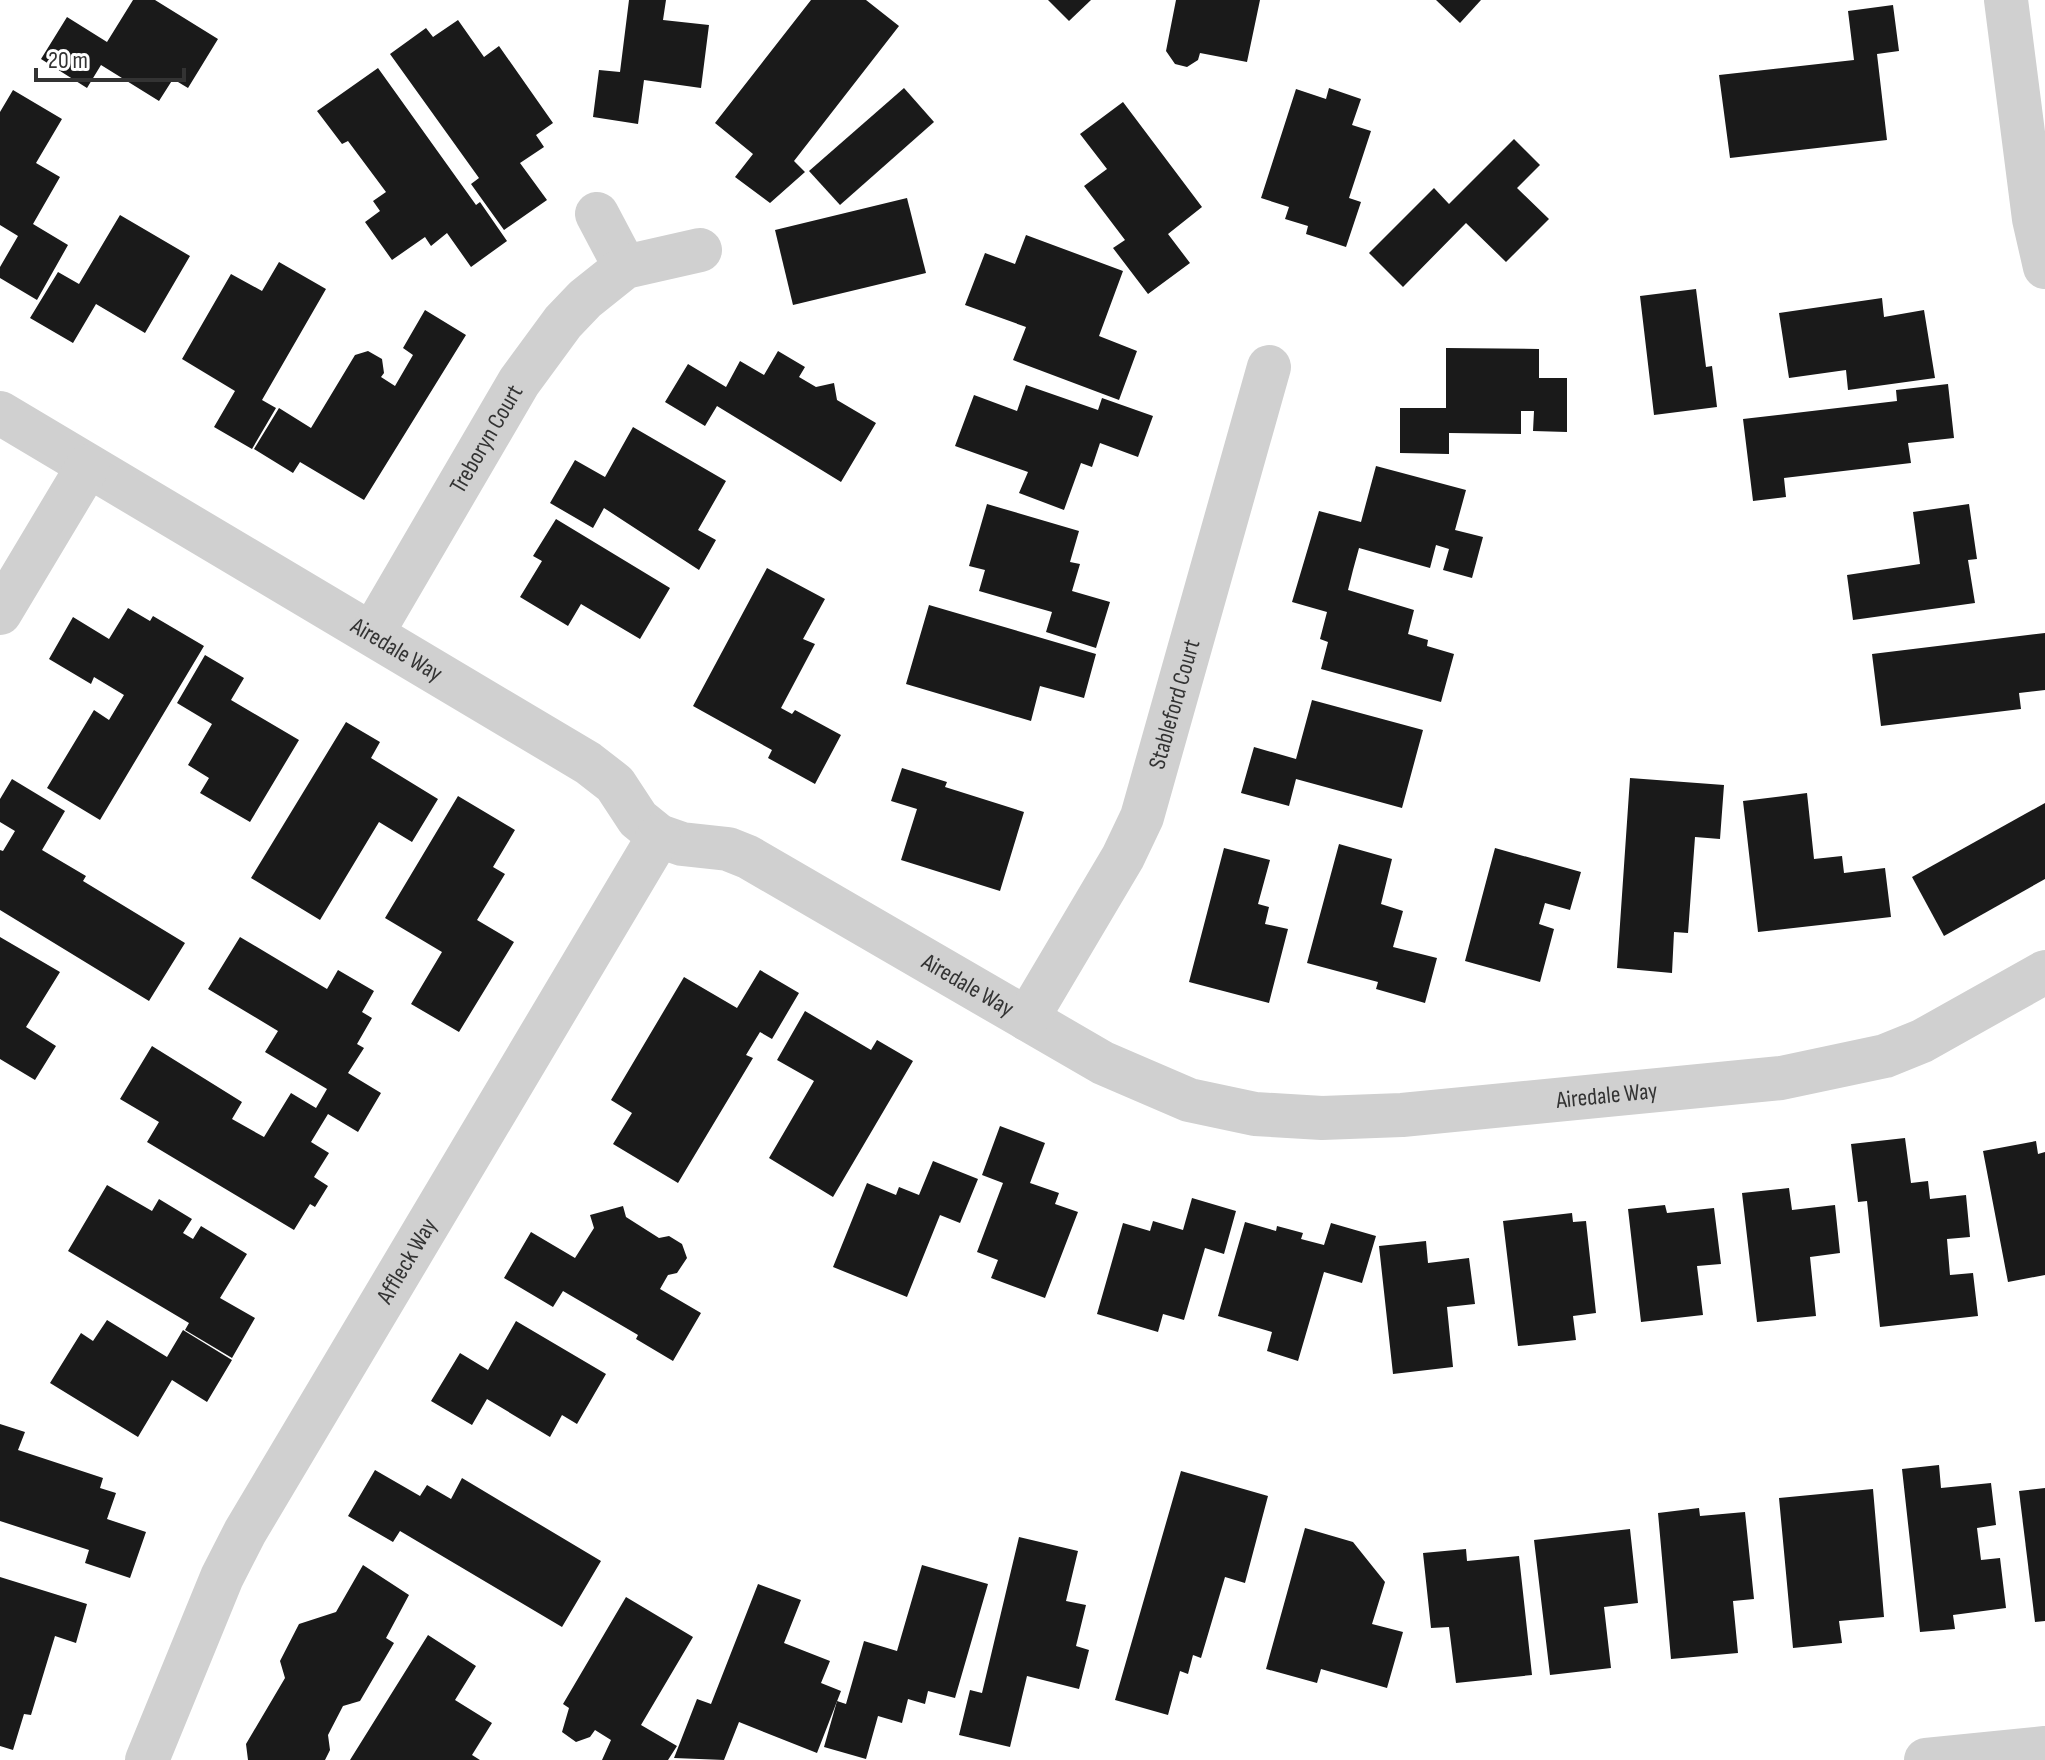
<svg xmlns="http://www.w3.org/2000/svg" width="2045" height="1760" viewBox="0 0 2045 1760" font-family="'Sofia Sans Condensed',sans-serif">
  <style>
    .building { fill: #1a1a1a }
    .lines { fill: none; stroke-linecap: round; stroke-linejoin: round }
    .minor { stroke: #d0d0d0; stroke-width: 44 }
    .labels { text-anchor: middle; stroke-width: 8; stroke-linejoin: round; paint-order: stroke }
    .street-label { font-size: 24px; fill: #333; stroke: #fff }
  </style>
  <rect width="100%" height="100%" fill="#fff"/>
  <!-- building -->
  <g class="building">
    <path d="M133 0H155L218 39 188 88 173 79 159 101 101 65 87 88 41 59 67 17 107 42Z"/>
    <path d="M629 0H666L663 20 709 25 701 88 644 80 638 124 593 117 599 70 620 72Z"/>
    <path d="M811 0H866L899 26 794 161 805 172 770 203 735 177 753 154 715 123Z"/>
    <path d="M1048 0H1091L1069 21Z"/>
    <path d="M1176 0H1260L1247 62 1200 53 1198 60 1187 67 1175 64 1166 51Z"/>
    <path d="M1436 0H1481L1460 23Z"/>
    <path d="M1893 5 1899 51 1877 54 1887 140 1730 158 1719 75 1854 60 1848 11Z"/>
    <path d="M458 20 484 57 499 46 553 123 536 135 544 147 520 163 547 200 504 230 471 184 479 178 390 54 426 28 433 37Z"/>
    <path d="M378 68 476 205 480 202 507 241 471 267 447 233 431 246 425 237 392 260 365 222 380 211 373 201 386 192 348 141 342 144 317 111Z"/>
    <path d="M904 88 934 122 840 205 809 171Z"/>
    <path d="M1329 88 1361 99 1352 125 1371 131 1349 198 1361 202 1346 247 1306 234 1308 226 1285 219 1289 207 1261 198 1296 89 1326 99Z"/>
    <path d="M13 90 62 119 36 163 60 177 33 224 68 245 37 300 0 278V267L18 236 0 225V112Z"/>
    <path d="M1123 102 1202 207 1168 234 1190 263 1148 294 1113 248 1125 240 1084 186 1107 169 1080 134Z"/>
    <path d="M1514 139 1540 165 1517 188 1549 219 1506 262 1466 223 1403 287 1369 253 1434 188 1449 204Z"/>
    <path d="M907 198 926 273 793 305 775 230Z"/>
    <path d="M120 215 190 256 145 333 96 304 73 343 30 318 58 272 79 284Z"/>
    <path d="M1026 235 1123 271 1099 336 1137 351 1119 400 1013 360 1026 327 965 305 985 253 1015 264Z"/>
    <path d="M279 262 326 289 262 400 276 408 252 449 214 427 235 391 182 359 231 274 262 291Z"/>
    <path d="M1696 289 1706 367 1712 366 1717 407 1654 415 1640 296Z"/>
    <path d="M1882 298 1884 317 1924 310 1935 378 1848 390 1846 370 1789 378 1779 313Z"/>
    <path d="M425 310 466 335 364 500 300 462 293 473 254 449 279 408 311 428 355 355 368 351 382 359 384 373 381 377 395 386 413 355 403 348Z"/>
    <path d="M1446 348 1539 349V378H1567V432L1533 431 1534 411H1521V434L1449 433V454L1400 453V408H1446Z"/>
    <path d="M778 351 805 367 799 377 816 387 834 383 837 400 876 423 841 482 717 406 705 426 665 402 688 364 726 387 740 361 764 375Z"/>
    <path d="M1948 384 1954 438 1908 443 1911 463 1784 478 1786 497 1753 501 1743 419 1897 401 1896 390Z"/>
    <path d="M1026 385 1098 410 1102 398 1153 416 1138 457 1100 443 1092 467 1081 463 1064 510 1019 493 1028 472 955 446 974 395 1017 411Z"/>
    <path d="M633 427 726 481 698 530 716 540 699 570 604 508 593 528 550 503 575 460 605 477Z"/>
    <path d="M1376 466 1466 490 1455 530 1483 537 1472 578 1443 570 1449 549 1436 545 1430 568 1359 548 1353 570 1348 590 1414 610 1408 634 1428 640 1427 646 1454 654 1441 702 1321 669 1328 642 1320 639 1327 612 1292 602 1319 511 1361 522Z"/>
    <path d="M987 504 1079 531 1070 562 1080 564 1072 591 1110 602 1096 648 1046 632 1052 612 979 591 985 570 969 566Z"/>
    <path d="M1969 504 1977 559 1968 560 1975 603 1853 620 1847 575 1920 564 1913 512Z"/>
    <path d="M556 519 670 588 640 639 581 604 568 626 520 597 542 561 533 556Z"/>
    <path d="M767 568 825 599 803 639 815 644 781 708 792 714 795 710 841 735 815 784 768 758 772 750 693 706Z"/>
    <path d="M929 605 1096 654 1084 698 1040 686 1031 721 906 684Z"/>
    <path d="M128 608 150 621 153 616 204 646 100 820 47 788 94 710 109 720 124 695 94 677 91 684 49 659 73 617 109 639Z"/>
    <path d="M2045 633V690L2019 693 2021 709 1881 726 1872 654Z"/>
    <path d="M205 655 244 678 231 700 299 740 250 822 200 793 209 778 188 765 212 724 177 703Z"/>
    <path d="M1312 700 1423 730 1402 808 1296 779 1289 806 1241 793 1254 747 1296 759Z"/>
    <path d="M346 722 380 742 371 758 438 799 412 842 379 822 320 920 251 878Z"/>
    <path d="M902 768 947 782 945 787 1024 812 1000 891 901 860 917 809 891 801Z"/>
    <path d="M1630 778 1724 785 1720 839 1695 837 1688 933 1674 932 1672 973 1617 968Z"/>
    <path d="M12 779 65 811 42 850 86 876 83 881 185 943 149 1001 0 910V850L3 851 15 831 0 822V799Z"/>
    <path d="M1807 793 1814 859 1842 856 1844 873 1885 868 1891 917 1758 932 1743 801Z"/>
    <path d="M458 796 515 830 493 867 505 874 477 920 514 942 459 1032 411 1004 442 952 385 918Z"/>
    <path d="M2045 803V879L1944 936 1912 877Z"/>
    <path d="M1339 844 1392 859 1381 904 1403 911 1393 947 1437 958 1425 1003 1376 989 1378 982 1307 963Z"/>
    <path d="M1224 848 1270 860 1258 904 1269 907 1265 924 1288 929 1269 1003 1189 982Z"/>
    <path d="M1495 848 1581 872 1570 910 1545 903 1539 924 1554 929 1540 982 1465 961Z"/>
    <path d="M0 937 60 972 26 1027 56 1046 35 1080 0 1059Z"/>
    <path d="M240 937 327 989 338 970 374 991 362 1012 372 1018 357 1044 364 1048 348 1073 381 1093 358 1132 328 1114 311 1142 329 1153 314 1177 328 1186 315 1207 310 1204 294 1230 147 1142 159 1122 120 1099 152 1046 242 1102 232 1119 264 1137 291 1093 316 1108 327 1089 265 1052 278 1031 208 989Z"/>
    <path d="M760 970 799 993 772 1039 760 1032 746 1055 753 1058 678 1183 613 1144 632 1113 611 1100 684 977 737 1008Z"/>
    <path d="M805 1011 871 1050 877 1040 913 1061 833 1197 769 1158 814 1081 777 1060Z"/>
    <path d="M1000 1126 1045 1143 1030 1183 1059 1193 1055 1204 1078 1212 1045 1298 991 1278 998 1260 977 1252 1003 1183 982 1175Z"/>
    <path d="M1905 1138 1911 1183 1928 1181 1930 1199 1966 1195 1970 1237 1947 1239 1950 1275 1973 1273 1978 1316 1880 1327 1867 1201 1858 1202 1851 1144Z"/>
    <path d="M2036 1141 2038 1154 2045 1152V1275L2008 1282 1983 1151Z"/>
    <path d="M933 1161 978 1179 960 1223 940 1215 907 1297 833 1267 867 1183 896 1195 899 1187 919 1195Z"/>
    <path d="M107 1185 152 1211 159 1199 192 1219 183 1233 193 1239 201 1226 247 1254 220 1298 255 1318 232 1358 185 1330 189 1323 68 1251Z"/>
    <path d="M1789 1188 1792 1210 1835 1205 1840 1253 1810 1257 1816 1316 1757 1322 1742 1193Z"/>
    <path d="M1192 1198 1236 1211 1224 1254 1205 1248 1184 1320 1163 1314 1158 1332 1097 1314 1123 1223 1150 1231 1153 1221 1183 1230Z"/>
    <path d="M1665 1205 1667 1213 1714 1208 1721 1264 1697 1266 1703 1315 1641 1322 1628 1209Z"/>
    <path d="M623 1206 626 1217 659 1238 669 1236 682 1244 687 1258 677 1273 668 1275 660 1289 701 1313 673 1361 636 1339 638 1335 563 1291 553 1307 504 1278 531 1232 575 1258 594 1228 590 1215Z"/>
    <path d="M1572 1213 1573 1222 1586 1221 1596 1313 1573 1316 1576 1340 1518 1346 1503 1221Z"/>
    <path d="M1245 1222 1276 1231 1277 1226 1303 1233 1301 1239 1324 1245 1331 1223 1376 1236 1362 1283 1324 1272 1298 1361 1267 1351 1272 1332 1218 1316Z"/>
    <path d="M1426 1241 1428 1263 1469 1258 1475 1304 1447 1307 1453 1367 1393 1374 1379 1246Z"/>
    <path d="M107 1320 167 1357 183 1330 232 1360 207 1402 172 1380 138 1437 50 1383 81 1333 93 1341Z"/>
    <path d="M516 1321 606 1374 577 1424 562 1415 550 1437 487 1399 472 1425 431 1401 460 1353 488 1370Z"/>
    <path d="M0 1424 25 1432 18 1450 103 1478 100 1488 116 1493 107 1519 146 1532 130 1578 85 1563 89 1550 0 1521Z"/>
    <path d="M1939 1465 1941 1488 1991 1483 1996 1525 1977 1528 1981 1560 2000 1558 2006 1608 1953 1615 1955 1629 1920 1632 1902 1469Z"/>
    <path d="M375 1470 420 1496 427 1485 451 1499 462 1478 601 1561 562 1627 400 1531 393 1542 348 1516Z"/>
    <path d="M1181 1471 1268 1496 1245 1583 1225 1577 1201 1658 1193 1655 1188 1674 1180 1671 1168 1715 1115 1700Z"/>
    <path d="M2045 1488V1621L2035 1622 2019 1491Z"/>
    <path d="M1873 1489 1884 1617 1839 1621 1842 1643 1793 1648 1779 1498Z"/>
    <path d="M1699 1508 1700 1516 1745 1512 1754 1599 1733 1601 1738 1653 1671 1659 1658 1513Z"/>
    <path d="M1305 1528 1353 1542 1385 1582 1372 1624 1403 1632 1387 1688 1321 1669 1317 1683 1266 1669Z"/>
    <path d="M1630 1529 1638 1603 1604 1607 1611 1668 1550 1675 1534 1540Z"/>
    <path d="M1019 1537 1078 1551 1066 1601 1086 1605 1076 1646 1089 1650 1079 1689 1027 1676 1010 1747 959 1735 970 1690 982 1693Z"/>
    <path d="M1466 1549 1467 1561 1519 1556 1532 1675 1456 1683 1449 1627 1431 1628 1423 1553Z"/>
    <path d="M363 1565 409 1595 386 1638 394 1643 360 1701 343 1706 328 1735 330 1750 325 1760H248L246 1744 285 1678 280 1661 299 1624 336 1612Z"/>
    <path d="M922 1565 988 1584 955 1698 928 1691 925 1704 908 1699 902 1723 878 1716 866 1759 824 1747 837 1701 846 1704 864 1641 897 1651Z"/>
    <path d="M0 1577 87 1604 76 1643 55 1636 31 1715 24 1714 13 1750 0 1746Z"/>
    <path d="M758 1584 801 1600 784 1643 830 1661 821 1683 841 1691 817 1753 739 1722 724 1760 674 1758 697 1699 711 1704Z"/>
    <path d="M626 1597 693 1637 641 1725 677 1746 668 1760H602L611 1740 595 1730 590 1737 576 1742 562 1732 569 1708 563 1704Z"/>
    <path d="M428 1635 476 1666 455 1700 492 1723 472 1755 480 1760H350Z"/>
  </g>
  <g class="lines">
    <!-- minor -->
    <g class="minor">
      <path d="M2006 0 2034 219 2045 267"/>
      <path d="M597 214 625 267"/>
      <path id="s1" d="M0 413 588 763 615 784 638 819 659 836 682 844 728 849 748 857 1103 1063 1189 1100 1255 1114 1322 1118 1402 1115 1781 1078 1885 1056 1922 1041 2045 972"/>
      <path d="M0 613 88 466"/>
      <path id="s2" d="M373 632 519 382 563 322 585 299 625 267 700 250"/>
      <path id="s3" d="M1027 1019 1123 857 1142 817 1269 367"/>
      <path id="s4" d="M147 1760 222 1577 245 1532 659 836"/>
      <path d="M1926 1760 2045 1748"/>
    </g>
  </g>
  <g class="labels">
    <!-- street labels -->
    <g class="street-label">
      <text dy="8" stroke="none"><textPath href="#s2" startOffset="224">Treboryn Court</textPath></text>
      <text dy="8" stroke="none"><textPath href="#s1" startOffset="462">Airedale Way</textPath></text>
      <text dy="8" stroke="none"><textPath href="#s3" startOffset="350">Stableford Court</textPath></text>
      <text dy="8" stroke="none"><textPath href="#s1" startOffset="1134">Airedale Way</textPath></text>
      <text dy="8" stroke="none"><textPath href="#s1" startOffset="1804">Airedale Way</textPath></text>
      <text dy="8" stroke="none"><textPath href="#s4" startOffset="564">Affleck Way</textPath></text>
    </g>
  </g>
  <!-- scale -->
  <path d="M36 68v12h148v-12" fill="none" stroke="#333333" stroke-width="4"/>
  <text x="48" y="68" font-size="24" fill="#333333" stroke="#ffffff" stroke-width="6" paint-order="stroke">20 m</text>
</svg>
